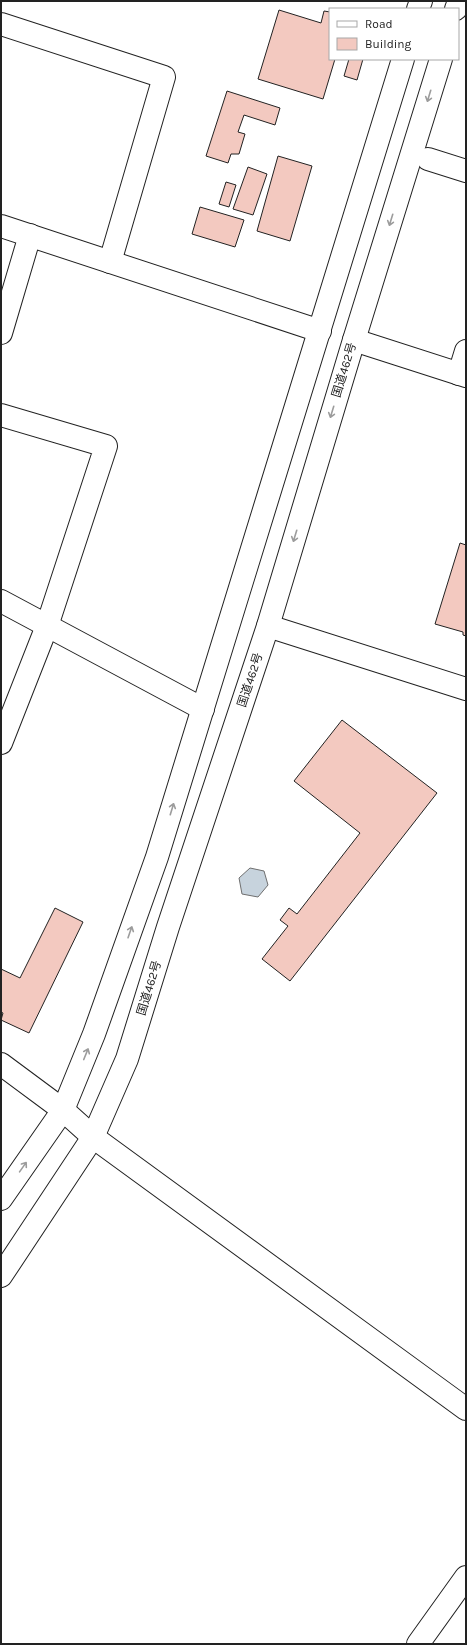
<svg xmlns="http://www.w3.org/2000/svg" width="467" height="1645" viewBox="0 0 467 1645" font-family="Karla,'Noto Sans JP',sans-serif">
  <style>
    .water { fill: #c7d3dd; stroke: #6f6f6f }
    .building { fill: #f3c9c0; stroke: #222 }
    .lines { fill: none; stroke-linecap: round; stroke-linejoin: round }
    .minor-casing { stroke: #222; stroke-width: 24 }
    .tertiary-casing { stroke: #222; stroke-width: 24 }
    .trunk-casing { stroke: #222; stroke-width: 24 }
    .minor { stroke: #fff; stroke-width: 22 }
    .tertiary { stroke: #fff; stroke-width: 22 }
    .trunk { stroke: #fff; stroke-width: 22 }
    .oneway { stroke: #9c9c9c }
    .labels { text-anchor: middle; stroke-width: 3; stroke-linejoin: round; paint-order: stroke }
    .street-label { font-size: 12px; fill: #222; stroke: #fff }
  </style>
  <rect width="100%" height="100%" fill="#fff"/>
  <!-- water -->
  <path class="water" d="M250 868 264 871 268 885 258 897 242 894 239 878Z"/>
  <!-- building -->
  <g class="building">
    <path d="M279 10 321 23 324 11 330 12V59H335L323 99 258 79Z"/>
    <path d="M349 59H363L357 80 344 76Z"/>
    <path d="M227 91 280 108 275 125 244 115 238 132 245 134 239 154H231L228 163 206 156Z"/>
    <path d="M278 156 312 166 290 241 257 231Z"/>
    <path d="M248 167 267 174 253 215 233 209Z"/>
    <path d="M226 182 236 185 229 207 219 204Z"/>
    <path d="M200 207 244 220 235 247 192 234Z"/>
    <path d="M460 543 466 545V636L463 635V632L435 624Z"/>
    <path d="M342 720 437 793 290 981 262 959 288 926 280 920 289 908 297 914 360 833 294 781Z"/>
    <path d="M55 908 83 922 29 1033 1 1020 3 1013 1 1012V969L20 978Z"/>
  </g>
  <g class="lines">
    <defs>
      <g id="minor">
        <path d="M1 24 164 77 110 262"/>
        <path d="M428 159 466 171"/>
        <path d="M1 226 320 331"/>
        <path d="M1 333 30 235"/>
        <path d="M459 374 466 351"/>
        <path d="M1 415 106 446 47 626 1 743"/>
        <path d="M1 601 203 709"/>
        <path d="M268 626 466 689"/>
        <path d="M418 1644 466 1577"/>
      </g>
      <g id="tertiary">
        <path d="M354 340 466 376"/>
        <path d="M1 1064 63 1110 93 1137 466 1409"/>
      </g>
      <g id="trunk">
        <path d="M418 9 421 1"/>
        <path d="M456 9 459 1"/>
        <path d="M1 1199 63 1110 94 1034 157 857 403 59"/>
        <path d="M1 1276 93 1137 127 1059 168 927 268 626 354 340 441 59"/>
      </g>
    </defs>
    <!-- minor casing -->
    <use href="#minor" class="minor-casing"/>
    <!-- tertiary casing -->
    <use href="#tertiary" class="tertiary-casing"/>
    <!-- trunk casing -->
    <use href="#trunk" class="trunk-casing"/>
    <!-- minor -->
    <use href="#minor" class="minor"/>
    <!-- tertiary -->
    <use href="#tertiary" class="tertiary"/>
    <!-- trunk -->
    <use href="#trunk" class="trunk"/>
  </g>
  <!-- one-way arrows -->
  <defs><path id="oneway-shaft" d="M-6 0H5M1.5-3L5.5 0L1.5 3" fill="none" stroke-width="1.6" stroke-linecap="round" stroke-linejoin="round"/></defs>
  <g class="oneway">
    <use href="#oneway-shaft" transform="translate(429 96) rotate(107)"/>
    <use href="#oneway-shaft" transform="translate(391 220) rotate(107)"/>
    <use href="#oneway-shaft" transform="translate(332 412) rotate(107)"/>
    <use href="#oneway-shaft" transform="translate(295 536) rotate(107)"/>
    <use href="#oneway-shaft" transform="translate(172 809) rotate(-73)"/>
    <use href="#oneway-shaft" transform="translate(130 932) rotate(-71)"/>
    <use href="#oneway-shaft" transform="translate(86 1054) rotate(-68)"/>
    <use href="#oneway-shaft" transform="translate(23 1167) rotate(-55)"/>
  </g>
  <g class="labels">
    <!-- street labels -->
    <g class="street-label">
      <text transform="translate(344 370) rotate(-73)" y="4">国道462号</text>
      <text transform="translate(250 680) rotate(-72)" y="4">国道462号</text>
      <text transform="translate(149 988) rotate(-73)" y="4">国道462号</text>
    </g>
  </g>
  <!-- border -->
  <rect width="467" height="1645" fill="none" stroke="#222222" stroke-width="4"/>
  <!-- legend -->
  <rect x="329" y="8" width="130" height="52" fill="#ffffff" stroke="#a7a7a7"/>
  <rect x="337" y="21" width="20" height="6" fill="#ffffff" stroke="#a7a7a7"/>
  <text x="365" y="28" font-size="12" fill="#222222">Road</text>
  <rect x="337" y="38" width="20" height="12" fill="#f3c9c0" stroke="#a7a7a7"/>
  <text x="365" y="48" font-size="12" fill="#222222">Building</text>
</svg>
